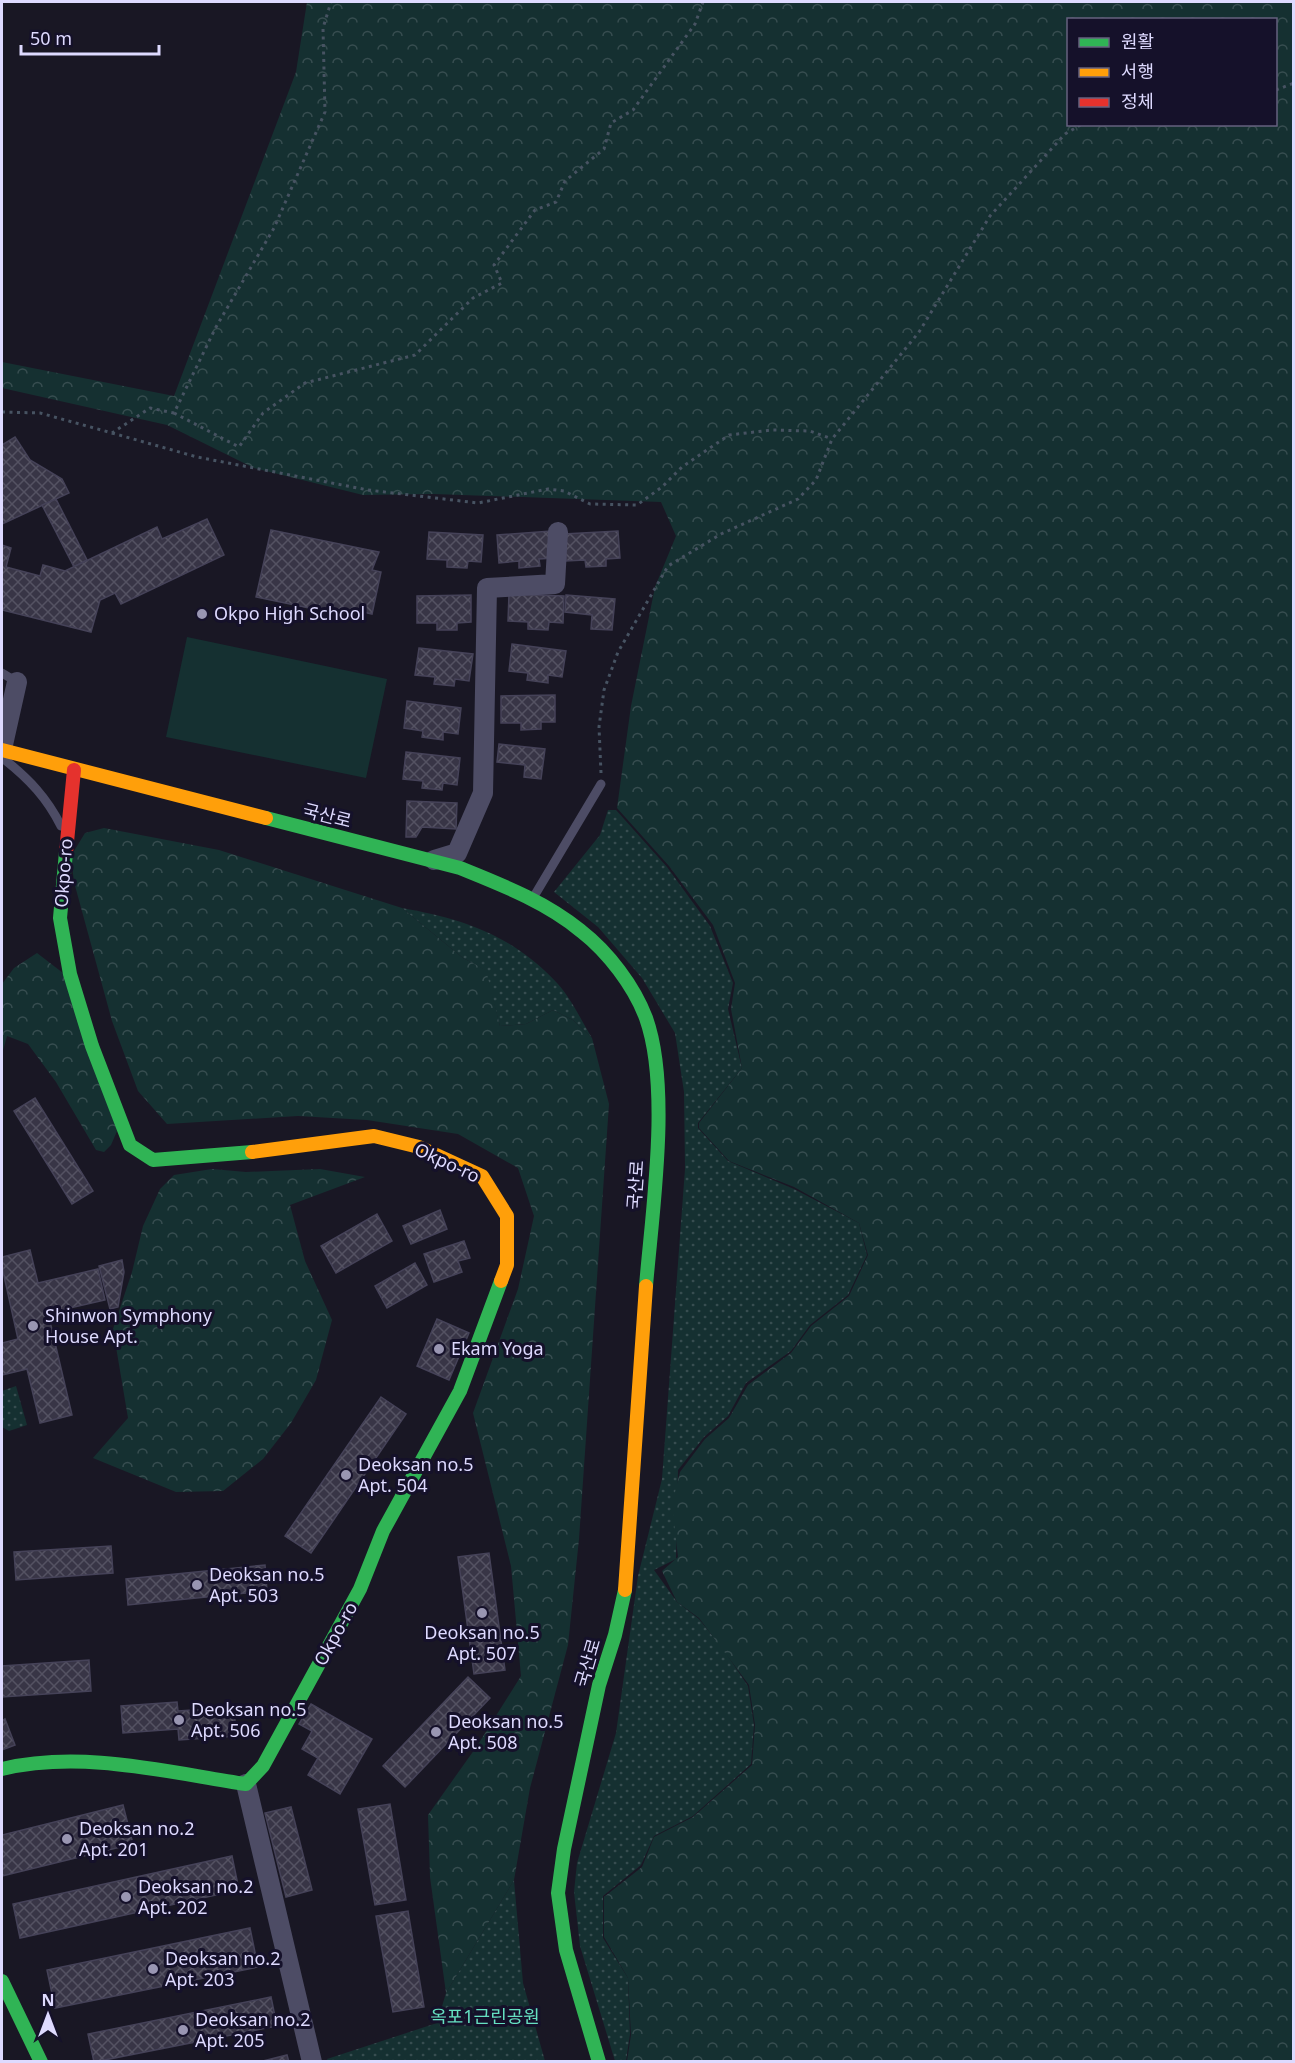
<svg xmlns="http://www.w3.org/2000/svg" width="1295" height="2063" viewBox="0 0 1295 2063" font-family="'Noto Sans','Noto Sans KR',sans-serif">
  <style>
    .green { fill: url(#green-dots) }
    .forest { fill: url(#forest-crowns); fill-rule: evenodd }
    .pitch { fill: #153031 }
    .building { fill: url(#building-cross-hatch); stroke: #454258; stroke-width: 1.5 }
    .lines { fill: none; stroke-linecap: round; stroke-linejoin: round }
    .path { stroke: #475362; stroke-width: 3; stroke-dasharray: 3 4.5; stroke-linecap: butt }
    .lane { stroke: #4d4c65; stroke-width: 9 }
    .street { stroke: #4d4c65; stroke-width: 20 }
    .fast { stroke: #30b455; stroke-width: 14 }
    .slow { stroke: #ff9f0a; stroke-width: 14 }
    .jam { stroke: #e5322d; stroke-width: 14 }
    .poi-dot { fill: #9996b2; stroke: #15112a; stroke-width: 2 }
    .labels { text-anchor: middle; stroke-width: 6; stroke-linejoin: round; paint-order: stroke }
    .poi-label { font-size: 18px; fill: #dedaff; stroke: #15112a; text-anchor: start }
    .street-label { font-size: 18px; fill: #dedaff; stroke: #15112a }
    .park-label { font-size: 18px; fill: #65e0c1; stroke: #15112a }
  </style>
  <defs>
    <pattern id="green-dots" width="8" height="8" patternUnits="userSpaceOnUse" patternTransform="scale(1.5)"><rect width="8" height="8" fill="#153031"/><path d="M2 2h.1M6 6h.1" fill="none" stroke="#374d50" stroke-width="1.8" stroke-linecap="round"/></pattern>
    <pattern id="forest-crowns" width="20" height="18" patternUnits="userSpaceOnUse" patternTransform="scale(1.5)"><rect width="20" height="18" fill="#153031"/><path d="M2 6a3 3 0 1 1 6 0M12 15a3 3 0 1 1 6 0" fill="none" stroke="#374d50"/></pattern>
    <pattern id="building-cross-hatch" width="8" height="8" patternUnits="userSpaceOnUse" patternTransform="scale(1.5)"><rect width="8" height="8" fill="#383546"/><path d="M0 0l8 8M0 8l8-8" fill="none" stroke="#545262"/></pattern>
  </defs>
  <rect width="100%" height="100%" fill="#191724"/>
  <!-- green -->
  <g class="green">
    <path d="M608 810H616L667 867 710 926 733 983 728 1009 742 1068 698 1123V1128L728 1161 794 1189 859 1223 867 1255 848 1295 810 1325 791 1351 746 1383 728 1416 704 1437 678 1470 676 1559 654 1570 677 1602 699 1619 723 1649 748 1686 754 1725 751 1764 693 1816 654 1836 641 1865 603 1896V1938L628 1978 630 2034 626 2061H615L580 1946 574 1892 577 1863 616 1733 638 1576 662 1479 685 1169 684 1092 675 1033 642 978 598 927 554 892 600 835Z"/>
    <path d="M402 908C464 919 512 935 557 983 571 998 581 1020 592 1038L573 1020 553 1010 526 1024 500 1026 485 970 463 958Z"/>
    <path d="M16 1386 27 1425 9 1431 2 1427V1391Z"/>
    <path d="M514 1880 523 1983 545 2061H328L327 2059 437 2023 446 1993Z"/>
  </g>
  <!-- forest -->
  <g class="forest">
    <path d="M307 2H1293V2061H627L631 2035 628 1978 604 1937V1897L642 1867 654 1837 693 1817 752 1765 755 1725 749 1685 699 1618 677 1602 662 1571 678 1557 672 1504 680 1472 705 1439 729 1418 748 1385 791 1353 811 1326 849 1296 868 1255 859 1223 794 1187 729 1161 699 1128V1123L742 1068 731 1009 735 983 713 925 669 866 617 808 631 706 655 587 676 536 661 502 434 494 363 495 254 468 167 425 2 388V362L174 396 296 72ZM1068 20H1276V124H1068Z"/>
    <path d="M104 828 219 850 402 908 463 958 486 970 500 1026 526 1024 553 1010 573 1020 592 1038 609 1104 579 1539 568 1645 530 1788 514 1880 446 1993 430 1877 428 1815 477 1746 521 1676 511 1566 473 1413 518 1289 534 1216 518 1168 458 1134 367 1120 298 1116 167 1124 138 1091 112 1021 74 882 71 856 85 833Z"/>
    <path d="M37 953 63 973 117 1131 111 1145 104 1152 96 1150 56 1082 28 1044 7 1036 2 1054V984L14 968Z"/>
    <path d="M212 1169 246 1172 320 1169 365 1177 290 1205 305 1261 332 1320 316 1380 291 1423 263 1459 223 1491 176 1492 93 1458 128 1418 113 1329 132 1272 143 1226 160 1189 174 1175Z"/>
  </g>
  <!-- pitch -->
  <path class="pitch" d="M187 637 387 679 366 778 166 737Z"/>
  <!-- building -->
  <g class="building">
    <path d="M15 437 30 460 62 479 69 493 2 524V445Z"/>
    <path d="M56 499 87 560 74 567 42 505Z"/>
    <path d="M207 519 224 555 121 604 115 593 100 600 91 632 2 610V545L11 548 6 567 40 576 43 565 65 571 157 527 162 539Z"/>
    <path d="M271 530 379 552 372 570 381 572 372 614 363 612 362 619 256 597Z"/>
    <path d="M551 531 553 558 539 559 540 566 519 568V561L499 563 497 535Z"/>
    <path d="M618 531 620 558 606 559V566L586 567 585 560 566 561 564 534Z"/>
    <path d="M429 532 483 535 481 562 468 561 467 568 447 567V560L427 559Z"/>
    <path d="M509 594 564 596 563 623 549 622 548 630 528 629V622L508 621Z"/>
    <path d="M471 595V622L457 623V630H437V623H417V596Z"/>
    <path d="M566 595 615 599 612 630 591 629 592 615 565 612Z"/>
    <path d="M512 644 566 651 562 677 548 675V683L527 680 528 673 509 671Z"/>
    <path d="M419 648 473 654 469 681 455 679 454 686 434 684 435 677 415 675Z"/>
    <path d="M555 695V722H541V729L521 730V723H501V696Z"/>
    <path d="M407 701 461 708 458 734 443 732V740L422 737 423 731 404 728Z"/>
    <path d="M499 744 545 749 541 779 524 777 525 765 497 762Z"/>
    <path d="M406 752 460 758 457 785 443 783 442 790 422 788 423 781 403 779Z"/>
    <path d="M407 801 457 803 456 829 422 827 416 837H406Z"/>
    <path d="M35 1098 93 1191 72 1204 14 1111Z"/>
    <path d="M440 1210 447 1229 411 1244 403 1226Z"/>
    <path d="M377 1214 392 1241 336 1273 321 1246Z"/>
    <path d="M464 1241 470 1258 458 1261 462 1272 434 1282 424 1254Z"/>
    <path d="M30 1250 38 1283 98 1269 105 1300 48 1313 72 1415 40 1423 27 1369 2 1375V1343L18 1339 2 1267V1257Z"/>
    <path d="M122 1260 124 1272 118 1307 110 1309 99 1266Z"/>
    <path d="M415 1263 427 1285 387 1308 375 1286Z"/>
    <path d="M437 1319 469 1333 449 1380 417 1366Z"/>
    <path d="M381 1397 406 1414 311 1553 285 1536Z"/>
    <path d="M111 1546 113 1573 16 1580 14 1552Z"/>
    <path d="M489 1553 505 1670 474 1674 458 1557Z"/>
    <path d="M265 1565 267 1591 128 1605 126 1579Z"/>
    <path d="M89 1660 91 1691 2 1697V1666Z"/>
    <path d="M468 1677 490 1698 405 1787 383 1766Z"/>
    <path d="M177 1702 178 1711 234 1707 236 1736 179 1740 178 1729 123 1733 121 1706Z"/>
    <path d="M311 1704 372 1739 340 1794 308 1775 318 1758 302 1749 312 1731 299 1724Z"/>
    <path d="M5 1719 15 1745 2 1750V1721Z"/>
    <path d="M390 1804 406 1900 375 1905 358 1809Z"/>
    <path d="M123 1805 133 1844 2 1876V1835Z"/>
    <path d="M291 1807 312 1890 286 1897 265 1813Z"/>
    <path d="M232 1856 239 1890 20 1938 13 1904Z"/>
    <path d="M408 1911 424 2007 393 2012 376 1916Z"/>
    <path d="M250 1928 258 1967 55 2008 47 1970Z"/>
    <path d="M271 1997 277 2026 94 2062 88 2034Z"/>
    <path d="M287 2055 289 2062H259Z"/>
  </g>
  <g class="lines">
    <!-- path -->
    <g class="path">
      <path d="M1276 90 1294 83"/>
      <path d="M2 412 40 413 112 433 150 408 174 413 216 327 274 228 325 112 323 28 331 2"/>
      <path d="M174 413 239 447 263 413 305 383 415 355 473 298 502 283 494 265 535 210 556 202 565 181 604 149 611 123 633 110 695 24 703 2"/>
      <path d="M112 433 197 457 368 490 478 503 548 489 564 491 590 504 637 505 662 487 682 467 729 435 772 430 810 431 832 439"/>
      <path d="M601 773 599 727 604 690 618 652 668 566 721 534 798 499 816 480 832 439 919 332 990 216 1065 134 1082 124"/>
    </g>
    <!-- lane -->
    <g class="lane">
      <path d="M2 673 17 682"/>
      <path d="M5 760C29 779 47 798 61 826"/>
      <path d="M533 898 601 784"/>
    </g>
    <!-- street -->
    <g class="street">
      <path d="M2 749 17 682"/>
      <path d="M434 860 457 853 483 793 487 588 555 584 558 532"/>
      <path d="M246 1784 312 2062"/>
    </g>
    <!-- fast -->
    <g class="fast">
      <path d="M266 818 460 868C502 885 546 902 581 931 608 952 634 986 646 1018 671 1088 652 1212 646 1286"/>
      <path d="M66 852 60 918 70 974 92 1046 130 1145 153 1160 252 1152"/>
      <path d="M2 1769C82 1750 166 1772 246 1784L263 1766 360 1589 383 1531 460 1391 501 1281"/>
      <path d="M2 1981 41 2062"/>
      <path d="M599 2062 566 1950 558 1893 564 1849 599 1685 615 1635 625 1590"/>
    </g>
    <!-- slow -->
    <g class="slow">
      <path d="M2 750 266 818"/>
      <path d="M252 1152 374 1136 419 1147 482 1176 507 1216V1265L501 1281"/>
      <path d="M625 1590 646 1286"/>
    </g>
    <!-- jam -->
    <path class="jam" d="M66 852 74 770"/>
  </g>
  <!-- markers -->
  <g class="poi-dot">
    <circle cx="202" cy="614" r="6"/>
    <circle cx="33" cy="1326" r="6"/>
    <circle cx="439" cy="1349" r="6"/>
    <circle cx="346" cy="1475" r="6"/>
    <circle cx="197" cy="1585" r="6"/>
    <circle cx="482" cy="1613" r="6"/>
    <circle cx="179" cy="1720" r="6"/>
    <circle cx="436" cy="1732" r="6"/>
    <circle cx="67" cy="1839" r="6"/>
    <circle cx="126" cy="1897" r="6"/>
    <circle cx="153" cy="1969" r="6"/>
    <circle cx="183" cy="2030" r="6"/>
  </g>
  <g class="labels">
    <!-- poi labels -->
    <g class="poi-label">
      <text x="214" y="620">Okpo High School</text>
      <text x="45" y="1322">Shinwon Symphony<tspan x="45" dy="21">House Apt.</tspan></text>
      <text x="451" y="1355">Ekam Yoga</text>
      <text x="358" y="1471">Deoksan no.5<tspan x="358" dy="21">Apt. 504</tspan></text>
      <text x="209" y="1581">Deoksan no.5<tspan x="209" dy="21">Apt. 503</tspan></text>
      <text x="482" y="1639" text-anchor="middle">Deoksan no.5<tspan x="482" dy="21">Apt. 507</tspan></text>
      <text x="191" y="1716">Deoksan no.5<tspan x="191" dy="21">Apt. 506</tspan></text>
      <text x="448" y="1728">Deoksan no.5<tspan x="448" dy="21">Apt. 508</tspan></text>
      <text x="79" y="1835">Deoksan no.2<tspan x="79" dy="21">Apt. 201</tspan></text>
      <text x="138" y="1893">Deoksan no.2<tspan x="138" dy="21">Apt. 202</tspan></text>
      <text x="165" y="1965">Deoksan no.2<tspan x="165" dy="21">Apt. 203</tspan></text>
      <text x="195" y="2026">Deoksan no.2<tspan x="195" dy="21">Apt. 205</tspan></text>
    </g>
    <!-- street labels -->
    <g class="street-label">
      <text transform="translate(327 816) rotate(14)" y="6">국산로</text>
      <text transform="translate(64 873) rotate(-86)" y="6">Okpo-ro</text>
      <text transform="translate(447 1163) rotate(25)" y="6">Okpo-ro</text>
      <text transform="translate(636 1185) rotate(-86)" y="6">국산로</text>
      <text transform="translate(336 1634) rotate(-61)" y="6">Okpo-ro</text>
      <text transform="translate(588 1663) rotate(-74)" y="6">국산로</text>
    </g>
    <!-- park labels -->
    <g class="park-label">
      <text x="485" y="2023">옥포1근린공원</text>
    </g>
  </g>
  <!-- border -->
  <rect width="1295" height="2063" fill="none" stroke="#dedaff" stroke-width="6"/>
  <!-- legend -->
  <rect x="1067" y="18" width="210" height="108" fill="#15112a" stroke="#65617f" stroke-width="1.5"/>
  <rect x="1079" y="38" width="30" height="9" fill="#30b455" stroke="#65617f" stroke-width="1.5"/>
  <text x="1121" y="48" font-size="18" fill="#dedaff">원활</text>
  <rect x="1079" y="68" width="30" height="9" fill="#ff9f0a" stroke="#65617f" stroke-width="1.5"/>
  <text x="1121" y="78" font-size="18" fill="#dedaff">서행</text>
  <rect x="1079" y="98" width="30" height="9" fill="#e5322d" stroke="#65617f" stroke-width="1.5"/>
  <text x="1121" y="108" font-size="18" fill="#dedaff">정체</text>
  <!-- north arrow -->
  <g transform="translate(48 2015)" stroke="#15112a" stroke-width="4.5" paint-order="stroke">
  <path d="M0-4.5L10 22L0 15L-10 22Z" fill="#dedaff"/>
  <text y="-9" font-size="16" font-weight="bold" text-anchor="middle" fill="#dedaff">N</text>
  </g>
  <!-- scale -->
  <path d="M21 45v9h138v-9" fill="none" stroke="#dedaff" stroke-width="3"/>
  <text x="30" y="45" font-size="18" fill="#dedaff" stroke="#15112a" stroke-width="4.5" paint-order="stroke">50 m</text>
</svg>
